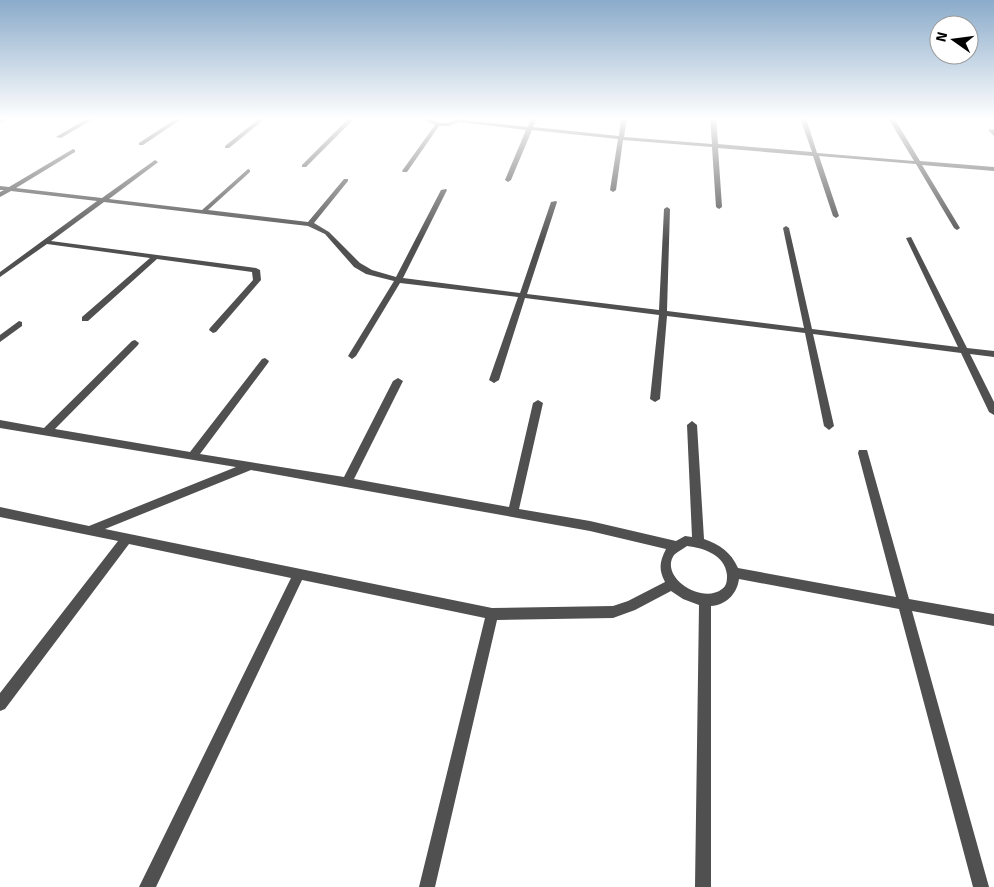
<svg xmlns="http://www.w3.org/2000/svg" width="994" height="887" viewBox="0 0 994 887" font-family="Signika,sans-serif">
  <style>
    .lines { fill: none; stroke-linecap: round; stroke-linejoin: round }
    .street { fill: #505050; fill-rule: evenodd }
  </style>
  <rect width="100%" height="100%" fill="#fff"/>
  <g class="lines">
    <!-- street -->
    <g class="street">
      <path d="M3 118H10L0 123V119Z"/>
      <path d="M88 118H95L61 138 56 137Z"/>
      <path d="M177 118H183L143 145H139V143Z"/>
      <path d="M260 118H266L229 148H225V146Z"/>
      <path d="M349 118H355L306 167H302V165Z"/>
      <path d="M424 118C432 118 436 123 444 123 452 123 457 118 465 118L463 120 528 127 531 118H537L533 127 619 136 621 118H627L624 137 712 144 710 118H716L718 144 812 152 800 118H806L817 153 914 161 888 118H894L920 161 994 167V171L922 165 960 228 957 230 954 228 916 164 819 156 839 216 836 218 833 216 813 156 718 148 722 207 719 209 716 207 712 147 623 140 616 190 613 192 610 190 618 139 532 130 511 180 508 182 505 180 526 130 459 122 449 126H439L407 172H403L402 171 435 125 428 122Z"/>
      <path d="M989 129 994 130V136L989 131Z"/>
      <path d="M73 149 75 150V152L16 188 102 198 155 160 158 162 157 163 109 199 202 210 248 169 250 170V172L208 210 308 222 344 179H348V181L314 223 329 232 360 263 372 270 396 277 441 190 446 189 447 190 403 278 520 293 551 202 556 201 557 202 527 294 659 310 664 209 667 207 670 209 667 311 804 328 783 228 786 226 789 228 812 329 958 347 906 238 911 237 967 348 994 351V357L970 354 994 402V415L989 412 961 353 813 334 834 426 829 430 824 426 805 333 667 316 660 399 655 402 650 399 659 315 525 298 499 380 494 383 489 380 518 297 400 283 356 356 352 359 348 356 394 281 366 274 354 267 325 234 308 226 104 202 51 241 256 268 260 270 261 280 216 332 213 333 209 330 210 328 253 280 252 272 157 259 88 321H82V317L150 258 47 244 0 277V272L97 201 11 191 0 197V192L4 190H0V186L9 187Z"/>
      <path d="M19 321 22 322V326L0 342V335Z"/>
      <path d="M135 340 139 343 138 345 55 429 190 452 262 359 265 358 269 361 268 363 200 454 344 477 393 381 398 378 403 381 354 479 509 507 533 403 538 400 543 403 519 509 590 521 676 541 685 536 692 537 687 425 692 421 697 425 704 539C720 545 731 552 738 568L896 597 858 453 859 450H867L909 599 994 614V626L912 611 989 887H973L899 609 739 579C737 594 726 605 711 606V887H695L699 605 683 599 671 591 635 610 613 618 497 620 435 887H419L485 618 302 580 156 887H139L291 578 129 544 5 709 0 711V693L118 541 0 517V507L89 526 236 467 0 428V420L44 428 132 341ZM251 470 590 531 666 549C660 561 658 569 665 582L628 601 613 606 492 608 105 529ZM687 546C704 548 725 555 727 575 727 580 727 586 722 589 702 605 659 577 674 555 677 552 683 549 687 546Z"/>
    </g>
  </g>
  <!-- sky -->
  <linearGradient id="sky" x2="0" y2="1"><stop stop-color="#8aabca"/><stop offset="0.49" stop-color="#fff"/><stop offset="1" stop-color="#fff" stop-opacity="0"/></linearGradient>
  <rect width="994" height="242" fill="url(#sky)"/>
  <!-- north arrow -->
  <g transform="translate(954 40) rotate(284)"><circle r="24" fill="#ffffff" stroke="#999999"/>
  <path d="M0-4L9 19L0 12L-9 19Z" fill="#000000"/>
  <text y="-8" font-size="14" font-weight="bold" text-anchor="middle" fill="#000000">N</text>
  </g>
</svg>
